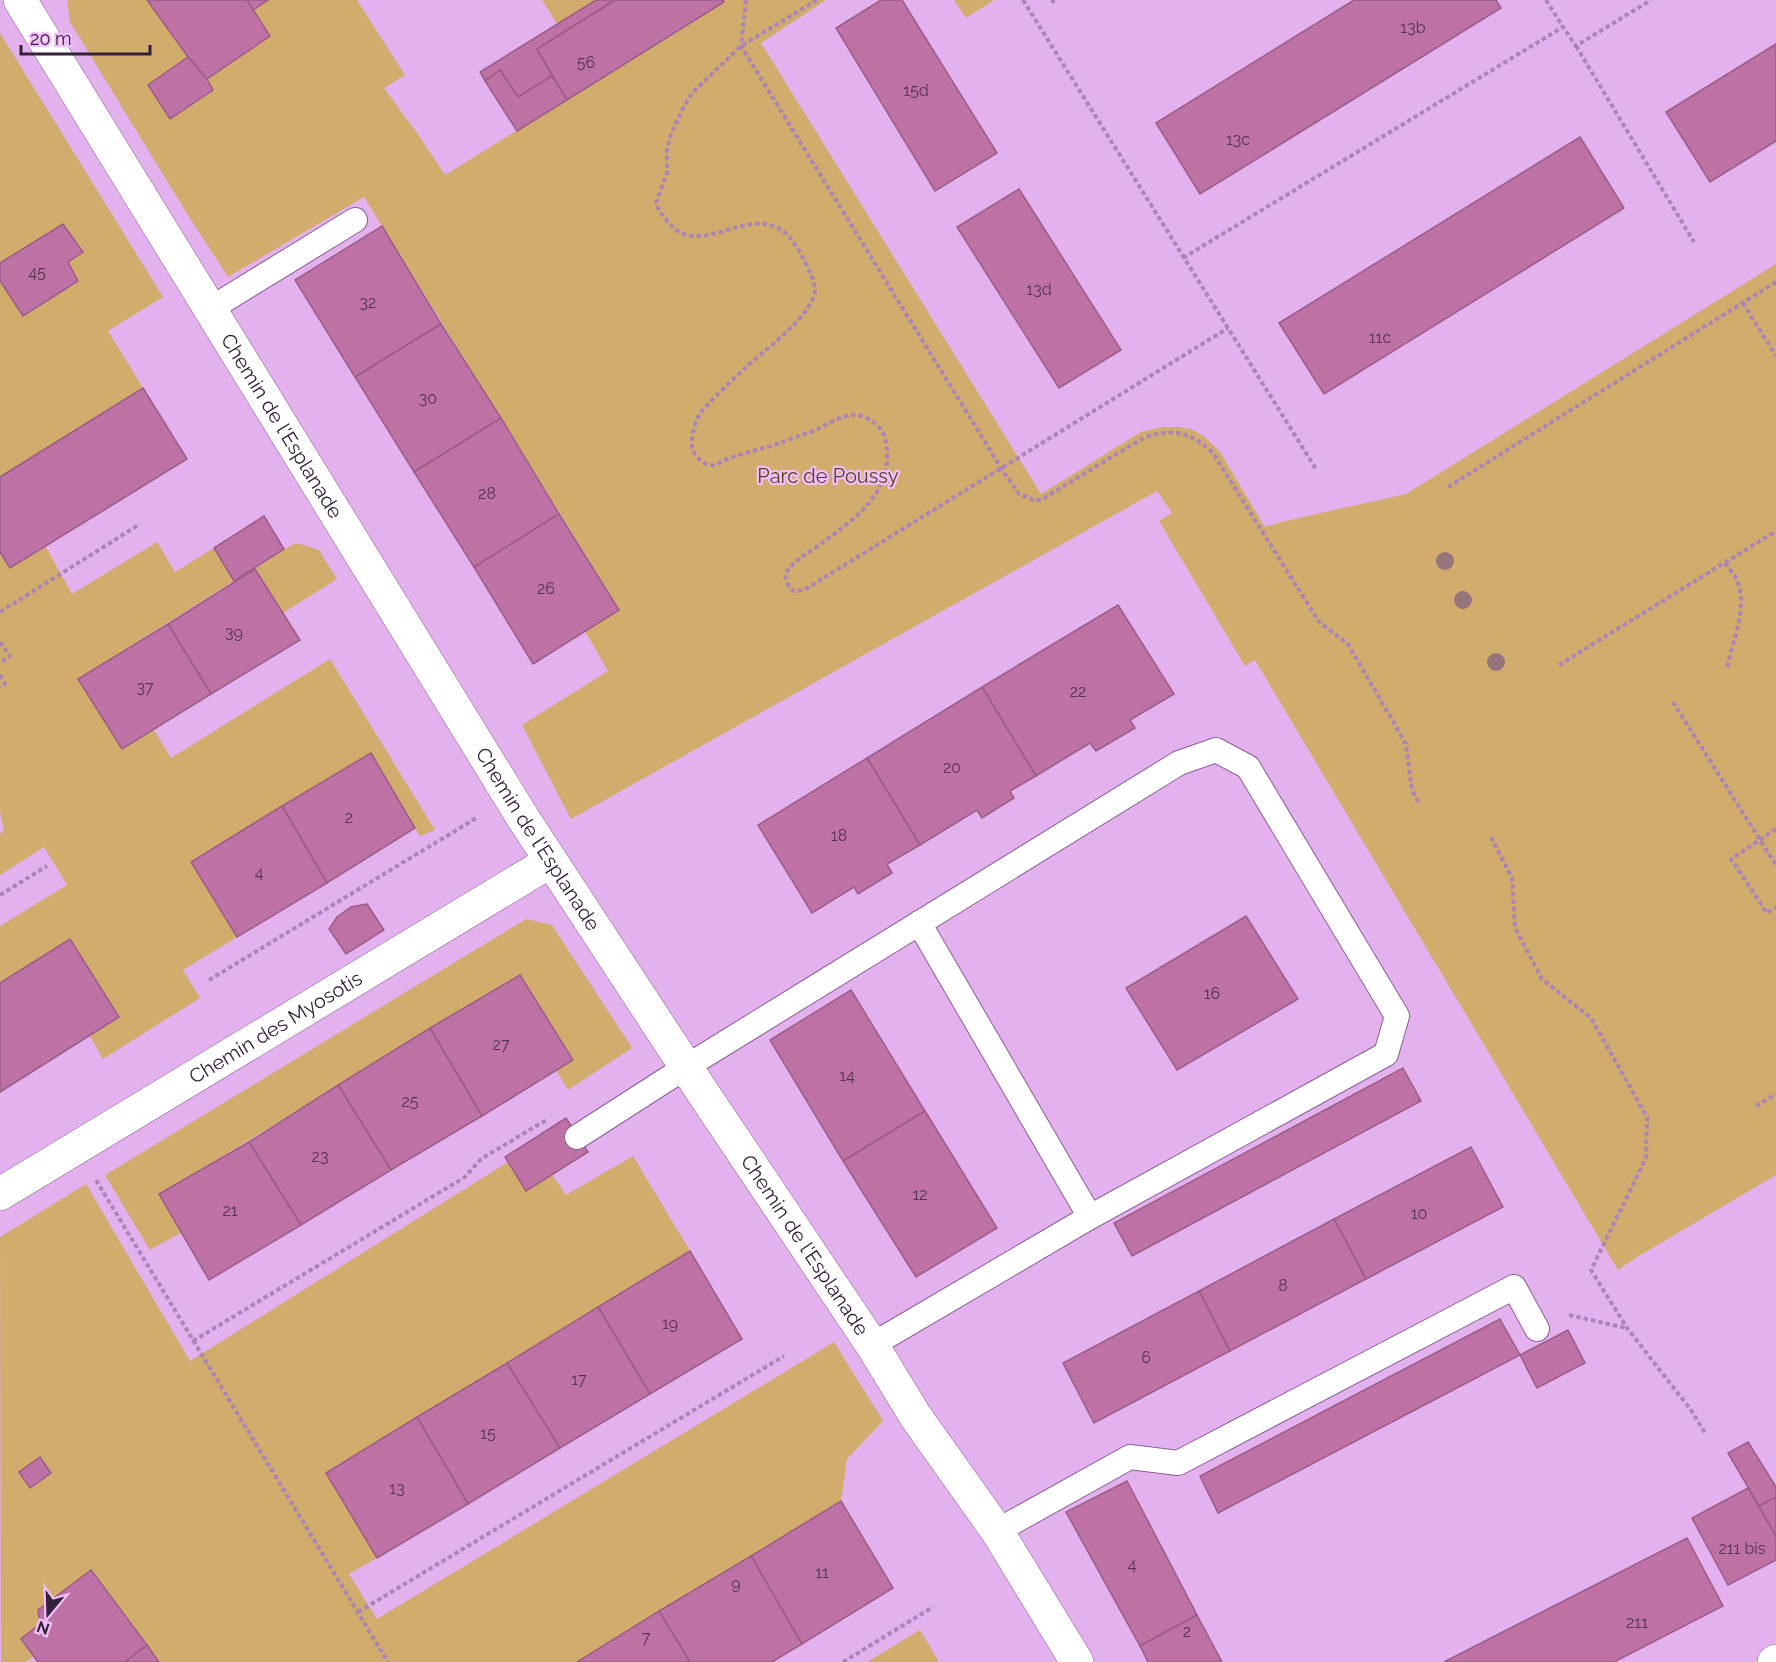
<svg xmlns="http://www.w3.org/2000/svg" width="1776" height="1662" viewBox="0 0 1776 1662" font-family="Raleway,sans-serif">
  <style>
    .green { fill: #d1ac6d }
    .building { fill: #bd71a4; stroke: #9b5c87; stroke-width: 1.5 }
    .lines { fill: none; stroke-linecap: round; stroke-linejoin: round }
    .service-casing { stroke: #8c5e96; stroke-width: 26 }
    .minor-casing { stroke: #8c5e96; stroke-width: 34 }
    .tertiary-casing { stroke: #8c5e96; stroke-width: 34 }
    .path { stroke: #ac84b5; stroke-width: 4; stroke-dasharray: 4.5 3; stroke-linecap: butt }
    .service { stroke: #fff; stroke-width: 24 }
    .minor { stroke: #fff; stroke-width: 33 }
    .tertiary { stroke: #fff; stroke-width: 33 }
    .tree { fill: #95747c }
    .labels { text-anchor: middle; stroke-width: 4.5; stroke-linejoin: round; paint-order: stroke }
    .number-label { font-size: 16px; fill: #563553 }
    .street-label { font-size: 20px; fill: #342138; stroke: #f1befb }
    .park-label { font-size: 20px; fill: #56421e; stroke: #f1befb }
  </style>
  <rect width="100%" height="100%" fill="#e3b1ee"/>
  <!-- green -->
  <g class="green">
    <path d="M67 0H357L405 75 384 88 417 133 445 175 724 2 723 0H826L761 43 1041 494 1141 432 1163 427H1179L1191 429 1205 437 1220 452 1265 527 1281 522 1406 494 1776 264V1175L1637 1257 1618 1270 1255 660 1245 666 1159 521 1172 513 1157 491 571 819 522 725 608 671 585 631 619 609 364 197 228 277 186 212 70 22Z"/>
    <path d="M542 0H602L557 24Z"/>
    <path d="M954 0H994L966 18Z"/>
    <path d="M0 33 163 297 108 331 143 388 0 477Z"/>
    <path d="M157 542 175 572 214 548 234 581 78 679 122 749 154 730 171 758 330 659 435 830 420 836 371 753 191 861 237 937 183 970 200 998 103 1059 90 1036 119 1017 70 940 0 983V926L67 885 44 847 0 875V834L4 831 0 812V552L10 568 46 547 72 594Z"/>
    <path d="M297 543 319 550 337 579 283 613 255 569 284 549Z"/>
    <path d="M526 919 552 925 632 1048 568 1090 556 1070 573 1060 519 975C398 1046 281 1123 159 1194L182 1232 150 1250 105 1175Z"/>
    <path d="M633 1156 690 1251 326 1473 377 1558 349 1574 377 1619 834 1342 883 1421 847 1459 841 1501 577 1662H159L91 1570 38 1610 40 1624 21 1639 34 1656 26 1662H1L0 1237 86 1184 190 1361 508 1162 526 1191 552 1175 566 1195Z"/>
    <path d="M920 1630 939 1662H867Z"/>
  </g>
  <!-- building -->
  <g class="building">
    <path d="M147 0H247L270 36 207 79 188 57Z"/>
    <path d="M247 0H268L253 10Z"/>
    <path d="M596 0H615L537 49 552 76 518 97 500 70 485 81 480 72Z"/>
    <path d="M615 0H723L724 2 567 100 537 49Z"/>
    <path d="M881 0H902L997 153 935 191 836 28Z"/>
    <path d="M1354 0H1496L1501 8 1200 194 1156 123Z"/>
    <path d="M1776 44V141L1710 182 1666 112Z"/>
    <path d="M188 57 207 79 213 90 170 119 148 85Z"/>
    <path d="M500 70 518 97 552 76 567 100 517 131 485 81Z"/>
    <path d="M1580 137 1624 208 1324 394 1279 323Z"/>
    <path d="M1019 189 1121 350 1059 388 957 227Z"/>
    <path d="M63 224 83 252 68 262 78 281 23 316 0 281V263Z"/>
    <path d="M382 226 441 324 355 377 295 280Z"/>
    <path d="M441 324 501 418 414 472 355 377Z"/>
    <path d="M143 388 187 459 10 568 0 552V477Z"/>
    <path d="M501 418 559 514 474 567 414 472Z"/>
    <path d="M559 514 619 610 533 664 474 567Z"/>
    <path d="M264 516 284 549 234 581 214 548Z"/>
    <path d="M255 569 300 640 211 694 168 624Z"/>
    <path d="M1118 605 1174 694 1130 720 1135 728 1096 751 1090 743 1036 776 982 687Z"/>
    <path d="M168 624 211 694 122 749 78 679Z"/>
    <path d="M982 687 1036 776 1010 791 1014 798 982 818 977 810 920 845 867 758Z"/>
    <path d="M371 753 415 828 327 883 282 806Z"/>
    <path d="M867 758 920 845 887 864 892 873 858 894 854 887 812 913 758 825Z"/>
    <path d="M282 806 327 883 237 937 191 862Z"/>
    <path d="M367 904 384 930 346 954 329 929 337 917 351 907Z"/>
    <path d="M1246 916 1298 999 1177 1070 1126 988Z"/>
    <path d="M70 939 119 1017 0 1092V983Z"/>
    <path d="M520 975 573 1060 482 1116 430 1028Z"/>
    <path d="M851 990 925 1111 843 1161 770 1040Z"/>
    <path d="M430 1028 482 1116 391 1170 338 1085Z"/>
    <path d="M1403 1068 1421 1101 1132 1256 1114 1223Z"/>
    <path d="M338 1085 391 1170 301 1225 249 1142Z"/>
    <path d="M925 1111 997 1228 916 1277 843 1161Z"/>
    <path d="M566 1118 588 1152 526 1191 505 1157Z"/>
    <path d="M249 1142 301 1225 209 1280 159 1194Z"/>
    <path d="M1471 1147 1503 1207 1366 1279 1334 1219Z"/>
    <path d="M1334 1219 1366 1279 1230 1351 1199 1291Z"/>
    <path d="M690 1251 742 1339 650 1394 598 1307Z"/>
    <path d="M1199 1291 1230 1351 1094 1423 1063 1363Z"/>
    <path d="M598 1307 650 1394 560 1448 507 1363Z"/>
    <path d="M1500 1319 1520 1355 1218 1513 1200 1476Z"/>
    <path d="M1568 1330 1585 1363 1537 1388 1520 1355Z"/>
    <path d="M507 1363 560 1448 468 1504 417 1417Z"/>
    <path d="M417 1417 468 1504 377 1558 326 1473Z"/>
    <path d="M1748 1442 1776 1487V1497L1759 1506 1728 1453Z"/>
    <path d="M40 1457 51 1473 30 1488 19 1472Z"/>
    <path d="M1127 1481 1197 1615 1140 1646 1066 1512Z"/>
    <path d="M1748 1488 1776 1536V1560L1728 1585 1692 1518Z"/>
    <path d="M1776 1497V1536L1759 1506Z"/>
    <path d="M841 1501 893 1588 802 1644 751 1556Z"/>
    <path d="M1687 1538 1723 1606 1614 1662H1444Z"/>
    <path d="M751 1556 802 1644 772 1662H690L659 1611Z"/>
    <path d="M91 1570 147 1645 125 1662H38L21 1639 40 1624 38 1610Z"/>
    <path d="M659 1611 690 1662H577Z"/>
    <path d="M1197 1615 1222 1662H1148L1140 1646Z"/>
    <path d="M147 1645 159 1662H125Z"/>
  </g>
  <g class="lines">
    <defs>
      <g id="service">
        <path d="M210 309 355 220"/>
        <path d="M919 923 1090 1217"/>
        <path d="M577 1137 686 1067 1179 763 1216 750 1248 767 1397 1016 1386 1054 1090 1217 872 1345"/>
        <path d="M997 1531 1130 1457 1178 1463 1514 1287 1537 1329"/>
      </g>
      <g id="minor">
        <path id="s1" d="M20 0 523 818 703 1093 872 1345 916 1417 997 1531 1077 1662"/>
        <path id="s2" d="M0 1194 551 861"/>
      </g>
      <path id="tertiary" d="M1774 1662 1776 1661"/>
    </defs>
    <!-- service casing -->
    <use href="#service" class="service-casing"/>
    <!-- minor casing -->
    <use href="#minor" class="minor-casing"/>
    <!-- tertiary casing -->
    <use href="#tertiary" class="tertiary-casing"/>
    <!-- path -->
    <g class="path">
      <path d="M746 0 741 46 1001 468 1019 494 1036 501 1044 498 1145 437C1174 428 1190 432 1213 453L1319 622 1348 644 1406 744 1412 790 1420 805"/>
      <path d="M817 0 741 46 693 92 684 106 671 134 667 150V173L656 203C658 210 663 216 668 222 700 264 755 195 791 239 798 247 814 277 815 288 816 314 763 351 745 368 731 381 716 395 703 410 696 418 692 432 692 443 691 453 701 464 711 465 717 466 721 461 727 459 741 454 756 450 771 446 785 441 799 436 813 431 826 426 837 417 851 415 864 413 882 425 885 438 897 493 854 519 815 548 803 556 792 562 785 575L788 585 794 591 804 590 1228 328"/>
      <path d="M1023 0 1316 469"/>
      <path d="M1052 0 1054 3"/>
      <path d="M1546 0 1563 27"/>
      <path d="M1576 46 1694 242"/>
      <path d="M1183 258 1563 27 1576 46 1651 0"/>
      <path d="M1743 303 1776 356"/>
      <path d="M1448 487 1776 282"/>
      <path d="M1725 563C1728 568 1733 573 1736 578 1749 605 1733 640 1727 668"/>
      <path d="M0 612 140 524"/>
      <path d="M0 642 10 656 0 663"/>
      <path d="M1559 665 1776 531"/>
      <path d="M0 675 5 684 0 686"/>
      <path d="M1673 702 1776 865"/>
      <path d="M1776 829 1731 859 1767 913 1776 907"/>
      <path d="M1491 837 1512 878 1515 928 1542 979 1591 1018 1647 1117 1646 1158 1591 1270 1627 1328 1691 1410 1705 1433"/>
      <path d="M0 895 47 866"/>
      <path d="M209 980 478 817"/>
      <path d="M1756 1106 1776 1094"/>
      <path d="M96 1180 388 1662"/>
      <path d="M1569 1315 1626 1328"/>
      <path d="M193 1341 465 1177 481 1159 548 1119"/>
      <path d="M358 1612 784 1356"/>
      <path d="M843 1662 933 1607"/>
    </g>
    <!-- service -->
    <use href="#service" class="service"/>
    <!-- minor -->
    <use href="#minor" class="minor"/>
    <!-- tertiary -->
    <use href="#tertiary" class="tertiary"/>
  </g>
  <!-- trees -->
  <g class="tree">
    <circle cx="1445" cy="561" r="9"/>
    <circle cx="1463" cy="600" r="9"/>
    <circle cx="1496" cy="662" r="9"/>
  </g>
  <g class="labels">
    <!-- number labels -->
    <g class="number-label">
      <text x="1413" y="33">13b</text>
      <text x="586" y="68">56</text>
      <text x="916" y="96">15d</text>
      <text x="1238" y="145">13c</text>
      <text x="37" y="278">45</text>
      <text x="1039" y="295">13d</text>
      <text x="368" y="308">32</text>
      <text x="1380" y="343">11c</text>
      <text x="428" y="404">30</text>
      <text x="487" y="499">28</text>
      <text x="546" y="594">26</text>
      <text x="234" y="638">39</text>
      <text x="145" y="693">37</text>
      <text x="1078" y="697">22</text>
      <text x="952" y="773">20</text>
      <text x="349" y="823">2</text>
      <text x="839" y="841">18</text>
      <text x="259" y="878">4</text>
      <text x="1212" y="999">16</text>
      <text x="501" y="1050">27</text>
      <text x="847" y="1081">14</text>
      <text x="410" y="1107">25</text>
      <text x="320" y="1162">23</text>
      <text x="920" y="1200">12</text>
      <text x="230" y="1216">21</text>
      <text x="1419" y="1219">10</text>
      <text x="1283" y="1291">8</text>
      <text x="670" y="1329">19</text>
      <text x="1146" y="1363">6</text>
      <text x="579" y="1385">17</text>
      <text x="488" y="1439">15</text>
      <text x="397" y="1494">13</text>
      <text x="1742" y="1554">211 bis</text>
      <text x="1132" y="1570">4</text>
      <text x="822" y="1578">11</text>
      <text x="736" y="1589">9</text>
      <text x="1637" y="1628">211</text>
      <text x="1187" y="1637">2</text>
      <text x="646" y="1643">7</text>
    </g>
    <!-- street labels -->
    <g class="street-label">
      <text dy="7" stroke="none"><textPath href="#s1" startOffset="500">Chemin de l'Esplanade</textPath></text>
      <text dy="7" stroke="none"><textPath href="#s1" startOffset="986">Chemin de l'Esplanade</textPath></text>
      <text dy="7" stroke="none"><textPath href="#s2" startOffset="322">Chemin des Myosotis</textPath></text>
      <text dy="7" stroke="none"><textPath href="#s1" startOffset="1472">Chemin de l'Esplanade</textPath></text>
    </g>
    <!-- park labels -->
    <g class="park-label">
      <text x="828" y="483">Parc de Poussy</text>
    </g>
  </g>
  <!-- north arrow -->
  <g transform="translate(48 1614) rotate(199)" stroke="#f1befb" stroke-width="4.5" paint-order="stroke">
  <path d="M0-4.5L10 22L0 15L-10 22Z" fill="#342138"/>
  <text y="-9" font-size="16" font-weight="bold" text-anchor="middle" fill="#342138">N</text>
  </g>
  <!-- scale -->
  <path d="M21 45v9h129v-9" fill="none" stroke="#342138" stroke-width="3"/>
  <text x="30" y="45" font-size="18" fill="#342138" stroke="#f1befb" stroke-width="4.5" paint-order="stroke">20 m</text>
</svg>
